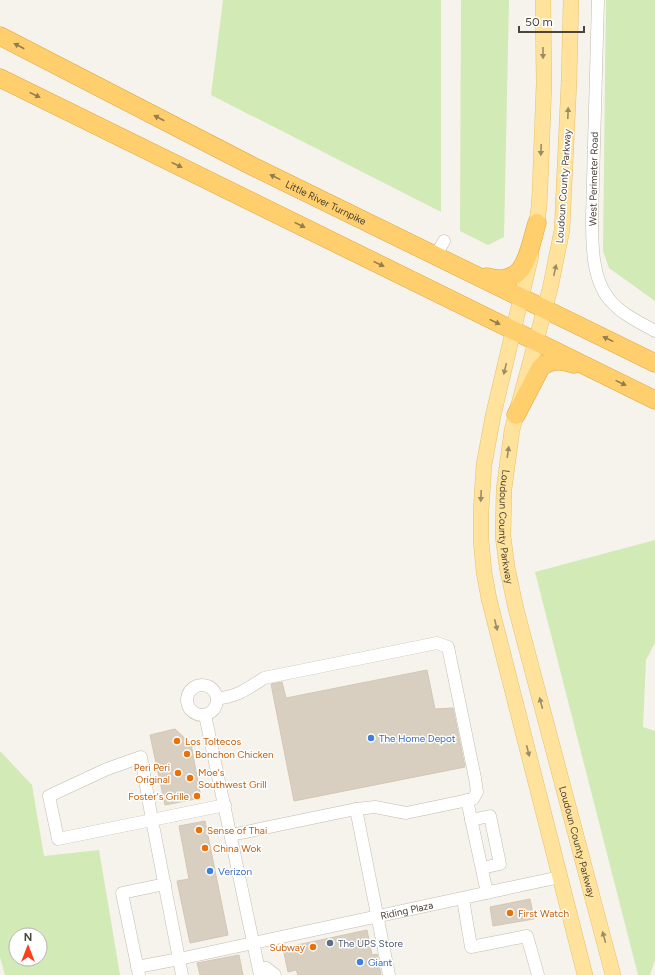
<svg xmlns="http://www.w3.org/2000/svg" width="655" height="975" viewBox="0 0 655 975" font-family="Figtree,sans-serif">
  <style>
    .green { fill: #d2eab5; fill-rule: evenodd }
    .building { fill: #d8cfc1; stroke: #d3c7b4 }
    .lines { fill: none; stroke-linecap: round; stroke-linejoin: round }
    .minor-casing { stroke: #c2bbae; stroke-width: 13 }
    .major-casing { stroke: #e6c16a; stroke-width: 16 }
    .highway-casing { stroke: #e0a43c; stroke-width: 19 }
    .minor { stroke: #fff; stroke-width: 12 }
    .major { stroke: #ffe39c; stroke-width: 15 }
    .highway { stroke: #ffcf6e; stroke-width: 18 }
    .oneway { fill: #937c4e }
    .oneway2 { fill: #9c8c66 }
    .shop-dot { fill: #3f7fe0; stroke: #fff; stroke-width: 1.5 }
    .food-dot { fill: #e8710a; stroke: #fff; stroke-width: 1.5 }
    .service-dot { fill: #5c6f8a; stroke: #fff; stroke-width: 1.5 }
    .labels { text-anchor: middle; stroke-width: 3; stroke-linejoin: round; paint-order: stroke }
    .street-label { font-size: 10px; fill: #4b4439; stroke: #fff }
    .shop-label { font-size: 10px; fill: #366cbe; stroke: #fff; text-anchor: start }
    .food-label { font-size: 10px; fill: #c56008; stroke: #fff; text-anchor: start }
    .service-label { font-size: 10px; fill: #4e5e75; stroke: #fff; text-anchor: start }
  </style>
  <rect width="100%" height="100%" fill="#f6f3ec"/>
  <!-- green -->
  <g class="green">
    <path d="M223 0H441V212L211 95Z"/>
    <path d="M461 0H509L504 237 488 245 460 231Z"/>
    <path d="M606 0H655V301L609 268 603 251Z"/>
    <path d="M655 540V643L646 660 643 727 655 731V960L650 975H638L535 572Z"/>
    <path d="M0 751 32 785 44 856 99 850 120 975H5L0 957ZM16 935H40V959H16Z"/>
  </g>
  <!-- building -->
  <g class="building">
    <path d="M427 670 435 709 453 708 465 767 294 801 271 684 282 682 286 698Z"/>
    <path d="M175 729 191 744 201 798 165 805 150 735Z"/>
    <path d="M205 821 228 935 190 943 177 881 189 879 179 826Z"/>
    <path d="M530 899 534 919 493 926 490 907Z"/>
    <path d="M367 930 372 955 377 954 381 975H298L296 970 288 972 283 948Z"/>
    <path d="M239 955 243 975H200L197 963Z"/>
  </g>
  <g class="lines">
    <defs>
      <g id="minor">
        <path d="M598 0 592 218C592 243 592 279 609 299 621 314 639 322 655 331"/>
        <path d="M436 255 444 241"/>
        <circle cx="202" cy="700" r="15"/>
        <path d="M217 698C235 698 249 688 264 678L437 643 448 647 475 778 477 792 473 799 406 813 375 807 356 809 231 835"/>
        <path d="M205 715 260 975"/>
        <path d="M141 757 152 820 58 839 49 796 107 769Z"/>
        <path d="M467 800 487 893"/>
        <path id="s1" d="M225 805 152 820 179 959 560 877"/>
        <path d="M356 809 389 975"/>
        <path d="M471 820 490 816 500 864 482 868"/>
        <path d="M463 899 471 947 527 936 538 975"/>
        <path d="M137 967 179 959 182 975"/>
        <path d="M259 969 266 968 275 975"/>
        <path d="M139 975 122 893 165 884"/>
      </g>
      <g id="major">
        <path id="s2" d="M571 0 569 81 562 230 550 289 512 430 504 489 503 536 507 567 516 609 613 975"/>
        <path d="M535 235 539 207 540 190 544 83 543 0"/>
        <path d="M531 256 493 416 484 465 481 511V540L484 572 489 599 585 975"/>
      </g>
      <g id="highway">
        <path id="s3" d="M0 36 252 166 655 363"/>
        <path d="M0 78 655 400"/>
        <path d="M487 277C526 288 528 252 537 223"/>
        <path d="M516 415 541 367C552 359 562 360 574 364"/>
      </g>
    </defs>
    <!-- minor casing -->
    <use href="#minor" class="minor-casing"/>
    <!-- major casing -->
    <use href="#major" class="major-casing"/>
    <!-- highway casing -->
    <use href="#highway" class="highway-casing"/>
    <!-- minor -->
    <use href="#minor" class="minor"/>
    <!-- major -->
    <use href="#major" class="major"/>
    <!-- highway -->
    <use href="#highway" class="highway"/>
  </g>
  <!-- one-way arrows -->
  <defs><path id="oneway-solid" d="M-6-.8H1V-3.2L6.5 0L1 3.2V.8H-6Z"/></defs>
  <g class="oneway">
    <use href="#oneway-solid" transform="translate(19 46) rotate(-152)"/>
    <use href="#oneway-solid" transform="translate(35 95) rotate(26)"/>
    <use href="#oneway-solid" transform="translate(159 118) rotate(-153)"/>
    <use href="#oneway-solid" transform="translate(177 165) rotate(26)"/>
    <use href="#oneway-solid" transform="translate(275 177) rotate(-154)"/>
    <use href="#oneway-solid" transform="translate(300 225) rotate(26)"/>
    <use href="#oneway-solid" transform="translate(379 264) rotate(26)"/>
    <use href="#oneway-solid" transform="translate(495 322) rotate(26)"/>
    <use href="#oneway-solid" transform="translate(608 339) rotate(-154)"/>
    <use href="#oneway-solid" transform="translate(621 383) rotate(26)"/>
  </g>
  <g class="oneway2">
    <use href="#oneway-solid" transform="translate(543 53) rotate(90)"/>
    <use href="#oneway-solid" transform="translate(568 113) rotate(-88)"/>
    <use href="#oneway-solid" transform="translate(541 150) rotate(92)"/>
    <use href="#oneway-solid" transform="translate(555 270) rotate(-78)"/>
    <use href="#oneway-solid" transform="translate(505 369) rotate(103)"/>
    <use href="#oneway-solid" transform="translate(508 452) rotate(-82)"/>
    <use href="#oneway-solid" transform="translate(481 496) rotate(92)"/>
    <use href="#oneway-solid" transform="translate(496 625) rotate(76)"/>
    <use href="#oneway-solid" transform="translate(541 703) rotate(-105)"/>
    <use href="#oneway-solid" transform="translate(528 751) rotate(76)"/>
    <use href="#oneway-solid" transform="translate(604 937) rotate(-105)"/>
  </g>
  <!-- markers -->
  <g class="shop-dot">
    <circle cx="371" cy="738" r="4"/>
    <circle cx="210" cy="871" r="4"/>
    <circle cx="360" cy="962" r="4"/>
  </g>
  <g class="food-dot">
    <circle cx="177" cy="741" r="4"/>
    <circle cx="187" cy="754" r="4"/>
    <circle cx="178" cy="773" r="4"/>
    <circle cx="190" cy="778" r="4"/>
    <circle cx="197" cy="796" r="4"/>
    <circle cx="199" cy="830" r="4"/>
    <circle cx="205" cy="848" r="4"/>
    <circle cx="510" cy="913" r="4"/>
    <circle cx="313" cy="947" r="4"/>
  </g>
  <circle class="service-dot" cx="330" cy="943" r="4"/>
  <g class="labels">
    <!-- street labels -->
    <g class="street-label">
      <text transform="translate(593 179) rotate(-89)" y="4">West Perimeter Road</text>
      <text transform="translate(563 186) rotate(-86)" y="4">Loudoun County Parkway</text>
      <text dy="4" stroke="none"><textPath href="#s3" startOffset="366">Little River Turnpike</textPath></text>
      <text dy="4" stroke="none"><textPath href="#s2" startOffset="534">Loudoun County Parkway</textPath></text>
      <text dy="4" stroke="none"><textPath href="#s2" startOffset="858">Loudoun County Parkway</textPath></text>
      <text dy="4" stroke="none"><textPath href="#s1" startOffset="449">Riding Plaza</textPath></text>
    </g>
    <!-- shop labels -->
    <g class="shop-label">
      <text x="379" y="742">The Home Depot</text>
      <text x="218" y="875">Verizon</text>
      <text x="368" y="966">Giant</text>
    </g>
    <!-- food labels -->
    <g class="food-label">
      <text x="185" y="745">Los Toltecos</text>
      <text x="195" y="758">Bonchon Chicken</text>
      <text x="170" y="771" text-anchor="end">Peri Peri<tspan x="170" dy="12">Original</tspan></text>
      <text x="198" y="776">Moe's<tspan x="198" dy="12">Southwest Grill</tspan></text>
      <text x="189" y="800" text-anchor="end">Foster's Grille</text>
      <text x="207" y="834">Sense of Thai</text>
      <text x="213" y="852">China Wok</text>
      <text x="518" y="917">First Watch</text>
      <text x="305" y="951" text-anchor="end">Subway</text>
    </g>
    <!-- service labels -->
    <g class="service-label">
      <text x="338" y="947">The UPS Store</text>
    </g>
  </g>
  <!-- north arrow -->
  <g transform="translate(28 947)"><circle r="19" fill="#ffffff" stroke="#b7b4b0"/>
  <path d="M0-3L7 15L0 10L-7 15Z" fill="#fc3f1d"/>
  <text y="-6" font-size="11" font-weight="bold" text-anchor="middle" fill="#4b4439">N</text>
  </g>
  <!-- scale -->
  <path d="M519 26v6h65v-6" fill="none" stroke="#4b4439" stroke-width="2"/>
  <text x="525" y="26" font-size="12" fill="#4b4439" stroke="#ffffff" stroke-width="3" paint-order="stroke">50 m</text>
</svg>
